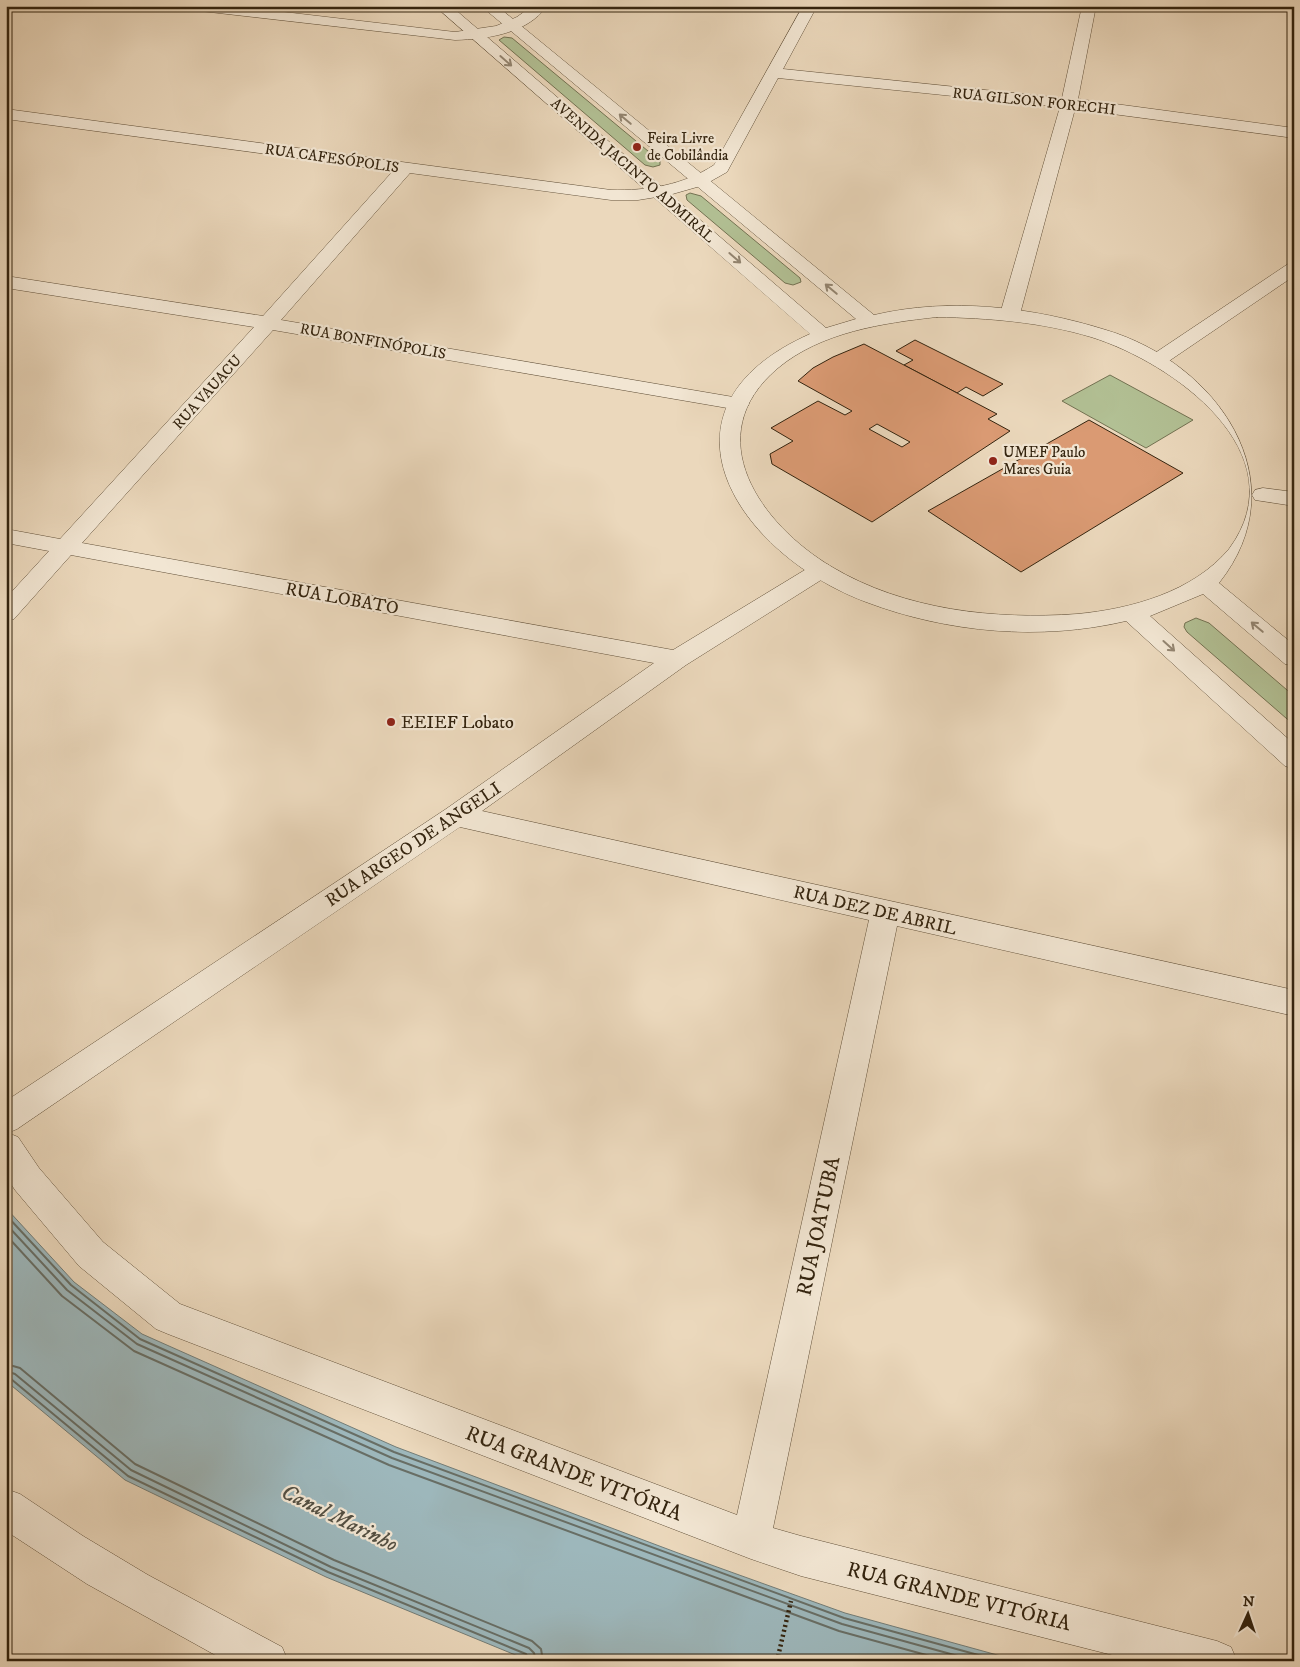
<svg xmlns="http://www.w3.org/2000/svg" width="1300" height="1667" viewBox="0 0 1300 1667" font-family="'IM FELL DW Pica',serif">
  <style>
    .green { fill: #b2c094; stroke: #737252 }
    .water { fill: #9db7bb; stroke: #737c76 }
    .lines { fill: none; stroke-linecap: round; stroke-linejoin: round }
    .shore { stroke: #686e65; stroke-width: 2 }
    .building { fill: #da9a73; stroke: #34240f; fill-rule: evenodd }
    .minor-casing { stroke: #62513a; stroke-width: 1 }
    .tertiary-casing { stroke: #62513a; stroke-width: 1 }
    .path { stroke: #34240f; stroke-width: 4.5; stroke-dasharray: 2 3; stroke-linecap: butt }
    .minor { fill: #f2e6d3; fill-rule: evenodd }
    .tertiary { fill: #f2e6d3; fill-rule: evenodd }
    .oneway { stroke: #938571 }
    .poi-dot { fill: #8f2418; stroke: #f2e6d3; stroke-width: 2 }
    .labels { text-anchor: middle; stroke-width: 4.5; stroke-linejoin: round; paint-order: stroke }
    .far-street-label { font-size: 15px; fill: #34240f; stroke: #f2e6d3 }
    .far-poi-label { font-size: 15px; fill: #34240f; stroke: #f2e6d3; text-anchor: start }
    .street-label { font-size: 18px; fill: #34240f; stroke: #f2e6d3 }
    .poi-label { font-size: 18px; fill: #34240f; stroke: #f2e6d3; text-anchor: start }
    .near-street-label { font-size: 21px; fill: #34240f; stroke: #f2e6d3 }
    .near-water-label { font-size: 22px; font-style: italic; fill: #545043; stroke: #f2e6d3 }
  </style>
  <rect width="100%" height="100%" fill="#ebd8bc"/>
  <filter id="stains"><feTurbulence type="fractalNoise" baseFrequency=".004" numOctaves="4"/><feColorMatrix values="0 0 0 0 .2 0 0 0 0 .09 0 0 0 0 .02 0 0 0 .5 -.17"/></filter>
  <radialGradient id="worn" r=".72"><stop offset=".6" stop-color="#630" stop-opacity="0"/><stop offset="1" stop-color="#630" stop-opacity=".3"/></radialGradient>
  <!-- green -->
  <g class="green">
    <path d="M504 37 512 38 660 161V165L653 167 645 165 499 40Z"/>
    <path d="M690 193 701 196 800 278 801 282 793 285 785 283 687 200 686 195Z"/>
    <path d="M1110 375 1193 420 1146 448 1062 401Z"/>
    <path d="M1196 618 1209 623 1294 696V725L1187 632 1184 627 1185 623Z"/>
  </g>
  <!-- water -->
  <path class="water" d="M6 1208 74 1282 142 1334 396 1447 678 1553 845 1613 1019 1661H530L326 1577 125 1480 6 1381Z"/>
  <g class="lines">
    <!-- shore -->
    <g class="shore">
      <path d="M6 1215 71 1285 140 1339 394 1452 844 1618 1000 1661"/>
      <path d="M6 1224 67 1290 137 1344 392 1458 842 1624 976 1661"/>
      <path d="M6 1235 62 1296 134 1351 389 1465 839 1631 948 1661"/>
      <path d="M6 1364 20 1368 135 1464 334 1560 532 1641 541 1649 543 1661"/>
      <path d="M6 1371 15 1374 131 1470 331 1567 529 1648 534 1653 536 1661"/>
      <path d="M6 1378 11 1379 128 1476 328 1572 526 1654 530 1661"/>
    </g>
  </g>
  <!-- building -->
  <g class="building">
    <path d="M915 340 1003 384 983 396 966 387 957 393 904 365 913 360 896 351Z"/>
    <path d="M864 344 997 414 988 419 1010 431 872 522 772 464 770 454 793 441 771 428 818 401 845 415 852 411 798 381 813 368 833 357ZM877 424 910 442 902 447 869 429Z"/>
    <path d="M1089 420 1183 473 1021 572 928 511Z"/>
  </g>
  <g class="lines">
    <defs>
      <g id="minor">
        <path d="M185 6H232L455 32 496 26 517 17 532 6H547C527 34 487 39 455 40L192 10Z"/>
        <path d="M803 6H817L783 69 1062 98 1082 6H1096L1078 99 1294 128V138L1075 109 1020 314 1017 318 1010 320 1003 318 1000 314 1060 107 778 78 727 172 704 185 669 195 638 200H611L410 173 281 320 739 398 746 400 749 404 746 408 739 410 273 330 82 543 673 650 813 565 821 562 829 565 833 570 829 575 686 665 482 811 1294 990V1016L897 926 773 1528 801 1536 1217 1641 1231 1647 1237 1661H1136L801 1576 751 1559 168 1334 156 1329 79 1266 15 1190 6 1176V1101L446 809 654 663 71 555 14 619 6 621V598L49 551 6 543V529L60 539 254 327 6 288V276L263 316 393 171 6 119V109L611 190C647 191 684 185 714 165ZM460 827 869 920 737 1515 180 1304 103 1242 39 1168 18 1137 8 1133 17 1129Z"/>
        <path d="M1294 263V276L1166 363 1159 365 1152 363 1149 359 1152 355 1288 264Z"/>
        <path d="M1263 488 1294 492V506L1255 500 1252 495 1255 490Z"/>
        <path d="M6 1489 20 1494 83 1536 148 1575 282 1647 288 1661H226L87 1584 6 1531Z"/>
      </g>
      <path id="tertiary" d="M435 6H451L826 328 856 319 481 6H497L874 315C951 297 1032 307 1106 330 1217 363 1300 481 1219 583L1294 645V666L1285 664 1203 594 1150 616 1294 744V769L1285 766 1126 621C1041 641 948 633 866 602 738 554 641 409 810 334ZM937 317C989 318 1041 322 1091 337 1172 362 1300 453 1229 549 1193 592 1131 609 1077 614 995 620 904 610 832 567 761 525 697 436 778 368 821 332 883 323 937 317Z"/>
    </defs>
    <!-- minor casing -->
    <use href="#minor" class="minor-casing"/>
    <!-- tertiary casing -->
    <use href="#tertiary" class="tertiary-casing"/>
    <!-- path -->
    <path class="path" d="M777 1661 791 1601"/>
    <!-- minor -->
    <use href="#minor" class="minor"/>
    <!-- tertiary -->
    <use href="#tertiary" class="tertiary"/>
  </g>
  <!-- one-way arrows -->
  <defs><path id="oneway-shaft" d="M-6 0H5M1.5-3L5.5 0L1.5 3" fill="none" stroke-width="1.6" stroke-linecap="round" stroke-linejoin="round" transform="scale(1.25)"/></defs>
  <g class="oneway">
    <use href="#oneway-shaft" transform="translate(506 61) rotate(41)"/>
    <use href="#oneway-shaft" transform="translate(625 119) rotate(-140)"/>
    <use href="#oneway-shaft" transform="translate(735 258) rotate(41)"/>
    <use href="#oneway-shaft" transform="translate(831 289) rotate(-140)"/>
    <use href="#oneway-shaft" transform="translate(1257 627) rotate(-140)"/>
    <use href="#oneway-shaft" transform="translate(1169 646) rotate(42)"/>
  </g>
  <!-- markers -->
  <g class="poi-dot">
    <circle cx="637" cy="147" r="5"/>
    <circle cx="993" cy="461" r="5"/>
    <circle cx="391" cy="722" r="5"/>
  </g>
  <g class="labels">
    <!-- far-street labels -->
    <g class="far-street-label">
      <text transform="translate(1034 101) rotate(6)" y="5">RUA GILSON FORECHI</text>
      <text transform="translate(332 158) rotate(8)" y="5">RUA CAFESÓPOLIS</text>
      <text transform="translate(633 170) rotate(41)" y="5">AVENIDA JACINTO ADMIRAL</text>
      <text transform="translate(373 341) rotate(10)" y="5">RUA BONFINÓPOLIS</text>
      <text transform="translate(207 392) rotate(-48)" y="5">RUA VAUACU</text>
    </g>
    <!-- far-poi labels -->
    <g class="far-poi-label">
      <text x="647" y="143">Feira Livre<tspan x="647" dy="17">de Cobilândia</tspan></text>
      <text x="1003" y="457">UMEF Paulo<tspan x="1003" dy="17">Mares Guia</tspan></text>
    </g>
    <!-- street labels -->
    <g class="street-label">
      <text transform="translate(342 598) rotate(10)" y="6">RUA LOBATO</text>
      <text transform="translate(413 844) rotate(-34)" y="6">RUA ARGEO DE ANGELI</text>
      <text transform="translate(875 910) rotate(13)" y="6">RUA DEZ DE ABRIL</text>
    </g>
    <!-- poi labels -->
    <g class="poi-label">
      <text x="401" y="728">EEIEF Lobato</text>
    </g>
    <!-- near-street labels -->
    <g class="near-street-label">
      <text transform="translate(818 1226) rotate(-78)" y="7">RUA JOATUBA</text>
      <text transform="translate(574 1473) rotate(21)" y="7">RUA GRANDE VITÓRIA</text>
      <text transform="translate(959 1596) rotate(14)" y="7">RUA GRANDE VITÓRIA</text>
    </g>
    <!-- near-water labels -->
    <g class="near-water-label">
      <text transform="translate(340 1517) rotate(26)" y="8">Canal Marinho</text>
    </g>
  </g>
  <!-- margin -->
  <rect width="1300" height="1667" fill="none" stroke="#ebd8bc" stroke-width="25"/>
  <rect x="8" y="8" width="1285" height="1652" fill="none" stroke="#34240f" stroke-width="2.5"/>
  <rect x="12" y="12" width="1275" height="1642" fill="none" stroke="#34240f"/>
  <!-- north arrow -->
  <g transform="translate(1248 1614) rotate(3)" stroke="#f2e6d3" stroke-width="4" paint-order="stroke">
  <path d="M0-4L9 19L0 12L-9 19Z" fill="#34240f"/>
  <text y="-8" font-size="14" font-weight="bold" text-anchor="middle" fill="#34240f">N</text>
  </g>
  <rect width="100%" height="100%" filter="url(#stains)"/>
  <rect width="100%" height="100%" fill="url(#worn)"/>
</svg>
